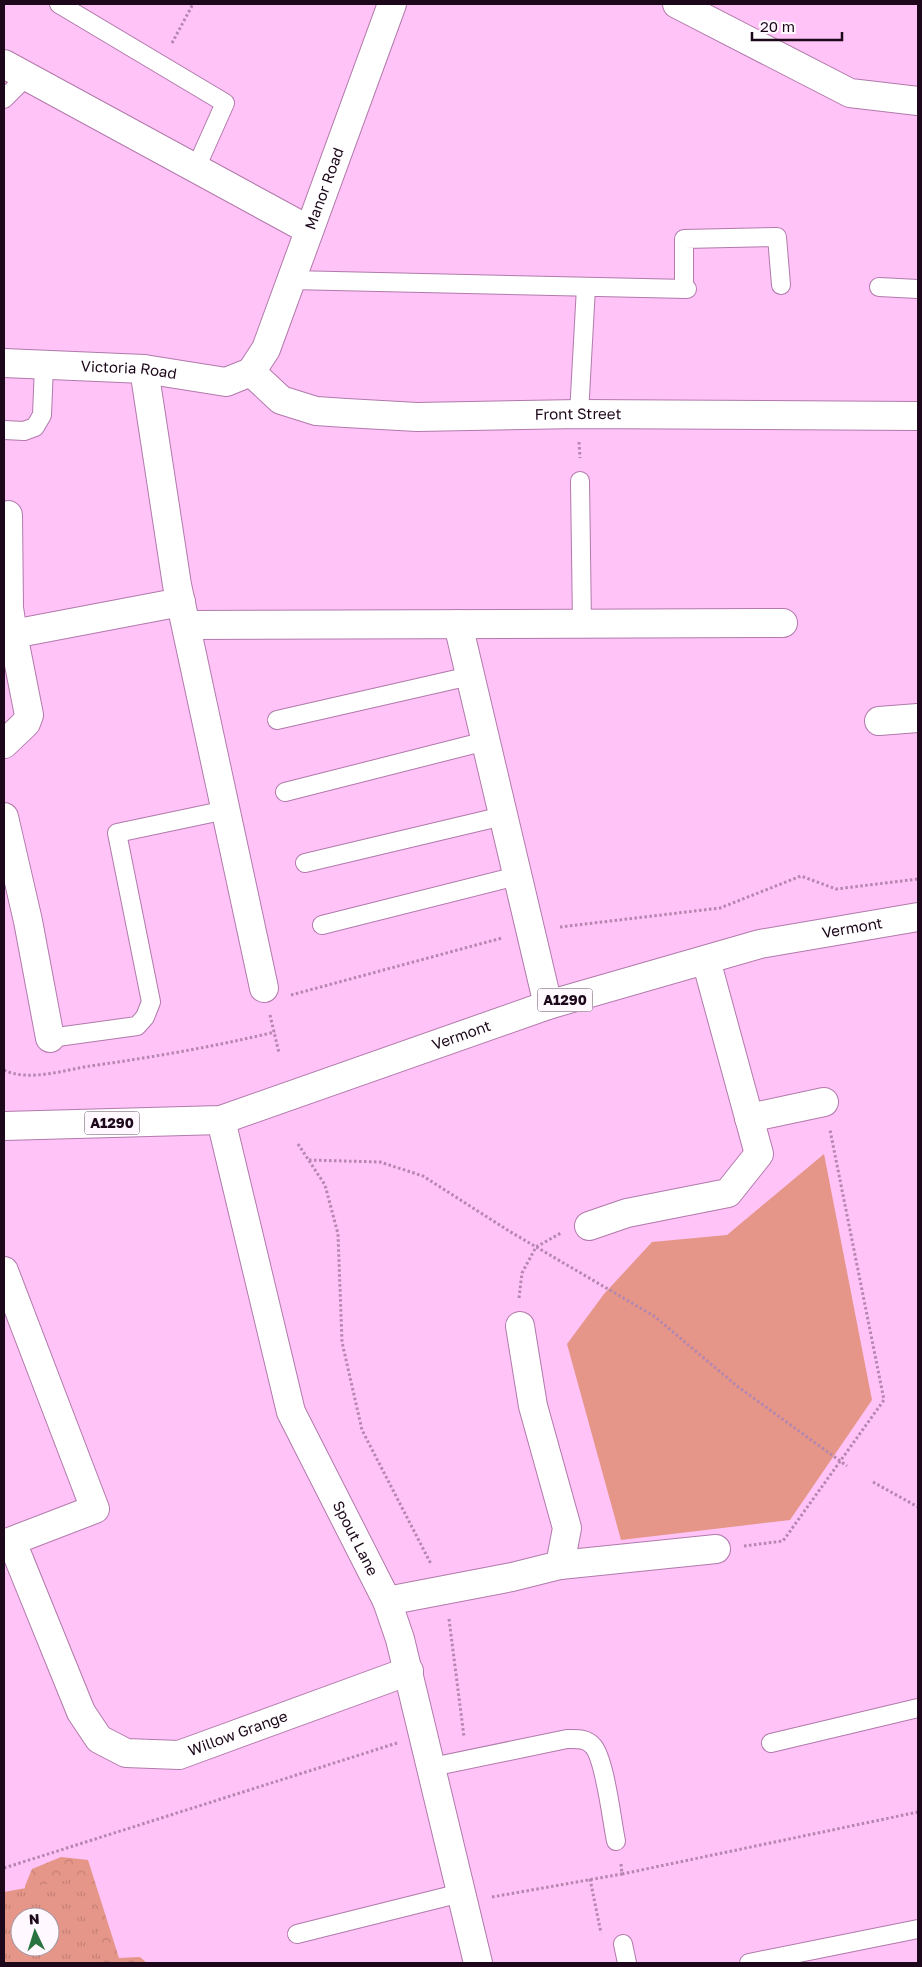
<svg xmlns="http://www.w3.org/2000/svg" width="922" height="1967" viewBox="0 0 922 1967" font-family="'Golos Text',sans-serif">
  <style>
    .grass { fill: #e59688 }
    .forest { fill: url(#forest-crowns) }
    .park { fill: url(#park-tufts); fill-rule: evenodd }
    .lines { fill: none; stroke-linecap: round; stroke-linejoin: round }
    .lane-casing { stroke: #b17aab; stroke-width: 20 }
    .street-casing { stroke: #b17aab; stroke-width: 30 }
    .primary-casing { stroke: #b17aab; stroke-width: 30 }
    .path { stroke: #b586af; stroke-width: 3; stroke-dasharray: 2.5 2.5; stroke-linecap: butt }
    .lane { stroke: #fff; stroke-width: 18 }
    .street { stroke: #fff; stroke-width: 28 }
    .primary { stroke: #fff; stroke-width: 28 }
    .labels { text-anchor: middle; stroke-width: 5; stroke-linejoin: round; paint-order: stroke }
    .shield { fill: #fff8fe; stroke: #61505f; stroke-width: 1 }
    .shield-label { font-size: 14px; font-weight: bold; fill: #1d081b }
    .street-label { font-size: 15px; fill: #1d081b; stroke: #fff8fe }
  </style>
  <defs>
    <pattern id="forest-crowns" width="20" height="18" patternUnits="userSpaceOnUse" patternTransform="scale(1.25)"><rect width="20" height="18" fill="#e59688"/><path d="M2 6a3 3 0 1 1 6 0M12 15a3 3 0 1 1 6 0" fill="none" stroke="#c48075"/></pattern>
    <pattern id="park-tufts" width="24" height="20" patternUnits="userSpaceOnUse" patternTransform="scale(1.25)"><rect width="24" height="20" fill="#e59688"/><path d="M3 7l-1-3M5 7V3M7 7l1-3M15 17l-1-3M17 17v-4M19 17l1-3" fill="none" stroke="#c48075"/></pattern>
  </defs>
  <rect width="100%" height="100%" fill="#ffc3f7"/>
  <!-- grass -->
  <path class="grass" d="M824 1154 872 1400 790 1520 621 1540 567 1344 604 1294 652 1242 727 1235Z"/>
  <!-- forest -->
  <path class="forest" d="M61 1857 88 1860 119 1958 140 1957 147 1963H41L50 1947V1917L25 1914V1886L32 1869Z"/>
  <!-- park -->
  <path class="park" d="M91 1876 101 1963H4V1892ZM20 1917H50V1947H20Z"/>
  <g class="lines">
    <defs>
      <g id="lane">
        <path d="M59 4 225 103 196 168"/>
        <path d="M4 99 27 76"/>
        <path d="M291 280 687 289"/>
        <path d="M879 287 918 289"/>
        <path d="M684 289V239L777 237 781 285"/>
        <path d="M579 414 586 287"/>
        <path d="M4 430 24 431 35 427 42 415 44 365"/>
        <path d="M580 481 582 624"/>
        <path d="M277 720 470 676"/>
        <path d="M285 792 486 741"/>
        <path d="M305 863 503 816"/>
        <path d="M322 925 517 876"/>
        <path d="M50 1038 137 1026 145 1017 151 1002 117 833 226 810"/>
        <path d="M771 1743 918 1708"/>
        <path d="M432 1767 567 1739C577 1739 586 1738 593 1746 605 1759 612 1822 616 1841"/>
        <path d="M297 1934 461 1893"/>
        <path d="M623 1944 627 1963"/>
        <path d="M749 1963 918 1929"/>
      </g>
      <g id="street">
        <path d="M677 4 850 93 918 101"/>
        <path d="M4 64 309 230"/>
        <path id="s1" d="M4 363 144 369 226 382 251 372"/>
        <path d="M144 369 177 585 264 988"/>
        <path id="s2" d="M251 372 281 400 316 411 346 413 417 417 579 414 918 416"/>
        <path id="s3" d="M251 372 266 349 392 4"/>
        <path d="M8 515 9 608 13 634"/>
        <path d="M458 624 548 1005"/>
        <path d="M187 625 783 623"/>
        <path d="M879 721 918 718"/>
        <path d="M4 744 26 723 29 715 13 634 181 602"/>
        <path d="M4 817 28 921 50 1038"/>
        <path d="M749 1118 824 1102"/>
        <path id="s4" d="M221 1120 291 1412 387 1601 400 1639 478 1963"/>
        <path d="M589 1226 627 1213 728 1193 759 1154 706 960"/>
        <path d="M4 1271 95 1509 4 1544"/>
        <path id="s5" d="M12 1542 81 1712 99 1739 126 1753 179 1755 409 1671"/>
        <path d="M560 1565 716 1549"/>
        <path d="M387 1601 512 1577 560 1565 567 1528 533 1406 520 1326"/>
      </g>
      <g id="primary">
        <path id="s6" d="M4 1126 221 1120 548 1005 760 944 918 917"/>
      </g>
    </defs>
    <!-- lane casing -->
    <use href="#lane" class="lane-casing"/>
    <!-- street casing -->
    <use href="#street" class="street-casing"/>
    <!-- primary casing -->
    <use href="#primary" class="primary-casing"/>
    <!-- path -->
    <g class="path">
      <path d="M172 43 193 4"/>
      <path d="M579 442 580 458"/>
      <path d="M560 927 720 908 801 876 836 889 918 879"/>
      <path d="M291 995 502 938"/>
      <path d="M270 1015 279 1053"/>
      <path d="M4 1070C28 1082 65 1070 90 1066 154 1057 212 1047 275 1032"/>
      <path d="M298 1144 325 1185 338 1234 342 1342 362 1430 431 1564"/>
      <path d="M309 1160 380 1162 423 1176 509 1231 654 1316 737 1386 847 1466"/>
      <path d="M519 1298 522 1273 536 1247 561 1233"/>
      <path d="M873 1482 918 1507"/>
      <path d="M744 1546 783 1541 884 1400 830 1130"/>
      <path d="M449 1619 464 1737"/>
      <path d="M621 1864 622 1874 918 1812"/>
      <path d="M4 1868 397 1743"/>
      <path d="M590 1879 601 1933"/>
      <path d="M492 1897 622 1874"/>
    </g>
    <!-- lane -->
    <use href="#lane" class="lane"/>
    <!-- street -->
    <use href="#street" class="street"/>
    <!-- primary -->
    <use href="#primary" class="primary"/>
  </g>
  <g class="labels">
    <!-- shield labels -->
    <g class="shield">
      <rect x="537.5" y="988.5" width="55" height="23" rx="4"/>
      <rect x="84.5" y="1111.5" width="55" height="23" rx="4"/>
    </g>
    <g class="shield-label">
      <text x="565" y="1005">A1290</text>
      <text x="112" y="1128">A1290</text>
    </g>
    <!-- street labels -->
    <g class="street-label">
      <text dy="5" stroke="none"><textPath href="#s3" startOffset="198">Manor Road</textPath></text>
      <text dy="5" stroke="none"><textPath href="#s1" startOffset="125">Victoria Road</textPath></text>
      <text dy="5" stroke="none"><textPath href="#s2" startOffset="340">Front Street</textPath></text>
      <text dy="5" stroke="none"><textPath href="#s6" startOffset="878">Vermont</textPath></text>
      <text dy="5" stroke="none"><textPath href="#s6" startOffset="472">Vermont</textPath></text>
      <text dy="5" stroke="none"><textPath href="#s4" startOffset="442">Spout Lane</textPath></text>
      <text dy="5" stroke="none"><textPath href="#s5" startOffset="362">Willow Grange</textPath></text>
    </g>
  </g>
  <!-- border -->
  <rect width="922" height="1967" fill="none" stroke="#1d081b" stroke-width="10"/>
  <!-- north arrow -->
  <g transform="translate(35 1932) rotate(356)"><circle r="24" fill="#fff8fe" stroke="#a598a3"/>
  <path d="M0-4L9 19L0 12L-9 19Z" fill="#297340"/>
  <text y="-8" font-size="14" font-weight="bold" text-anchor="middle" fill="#1d081b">N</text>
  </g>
  <!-- scale -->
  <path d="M752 32v8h90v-8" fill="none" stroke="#1d081b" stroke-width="2.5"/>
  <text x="760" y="32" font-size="15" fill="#1d081b" stroke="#fff8fe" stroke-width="4" paint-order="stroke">20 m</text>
</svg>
